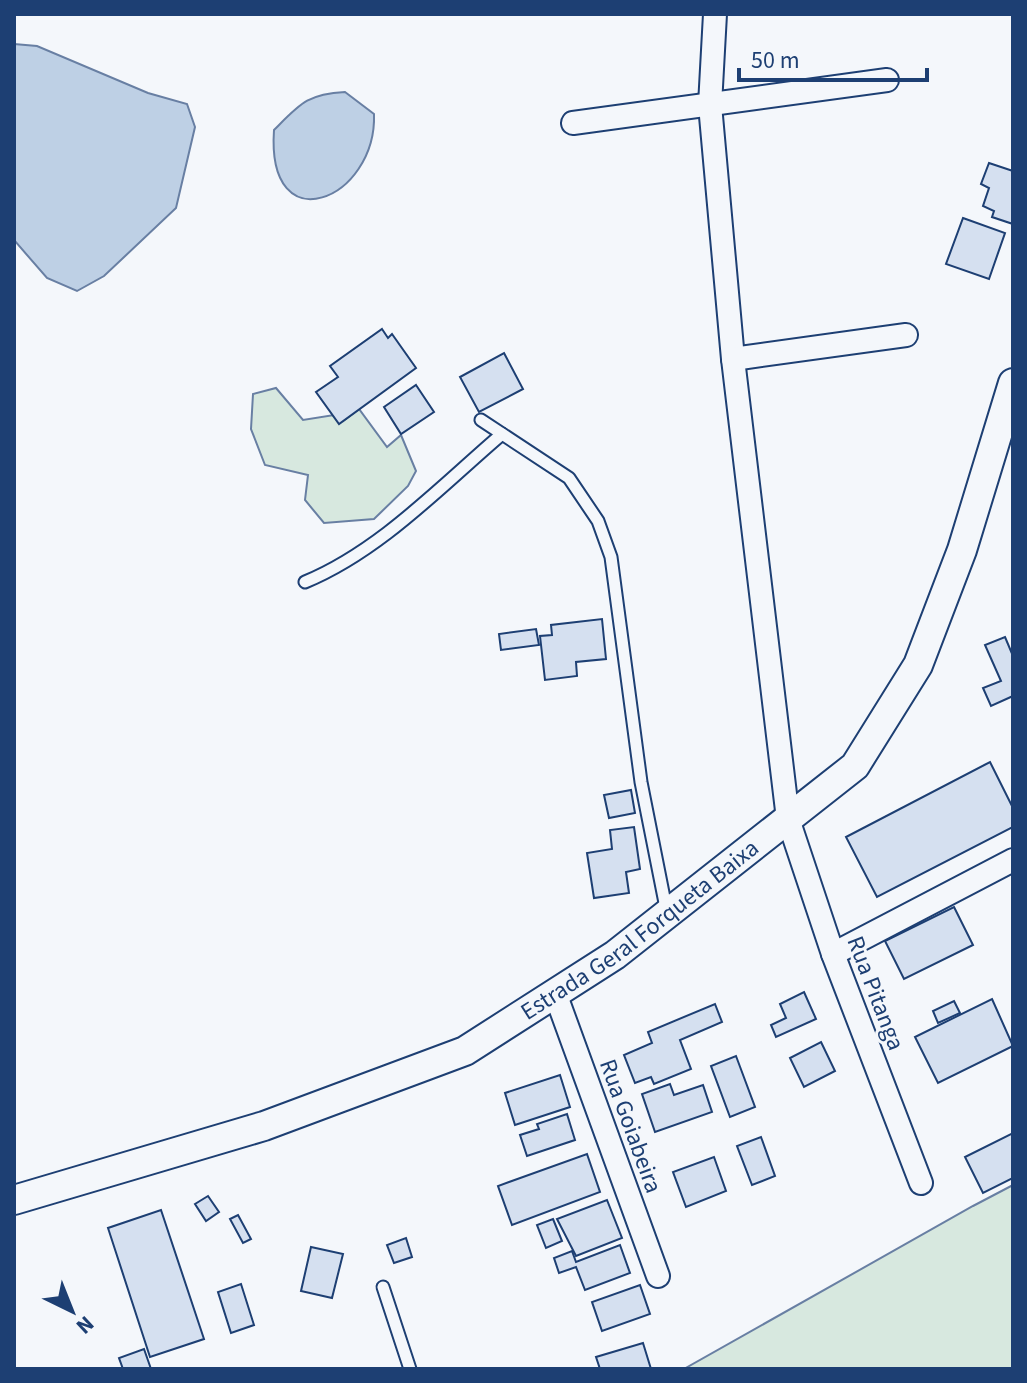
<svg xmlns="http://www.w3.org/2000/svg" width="1027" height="1383" viewBox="0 0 1027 1383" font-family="'Source Sans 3',sans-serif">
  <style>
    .green { fill: #d7e8df; stroke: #687fa3; stroke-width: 2 }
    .water { fill: #bed0e5; stroke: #687fa3; stroke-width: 2 }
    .building { fill: #d5e0f0; stroke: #1d3f73; stroke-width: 2 }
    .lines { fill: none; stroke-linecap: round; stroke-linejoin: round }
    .service-casing { stroke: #1d3f73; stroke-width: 15 }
    .minor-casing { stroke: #1d3f73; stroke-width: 26 }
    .tertiary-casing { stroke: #1d3f73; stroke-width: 32 }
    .service { stroke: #f4f7fb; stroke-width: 11 }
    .minor { stroke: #f4f7fb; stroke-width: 22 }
    .tertiary { stroke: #f4f7fb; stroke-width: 28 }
    .labels { text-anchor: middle; stroke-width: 6; stroke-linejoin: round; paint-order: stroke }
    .street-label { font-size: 24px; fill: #1d3f73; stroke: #f4f7fb }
  </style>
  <rect width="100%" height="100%" fill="#f4f7fb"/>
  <!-- green -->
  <g class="green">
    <path d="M276 388 303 420 334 415 343 421 359 409 387 447 401 435 416 471 408 486 374 519 324 523 305 500 308 475 265 465 251 429 253 394Z"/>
    <path d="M1013 1185V1369H684L973 1206Z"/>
  </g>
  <!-- water -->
  <g class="water">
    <path d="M14 44 37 46 148 93 187 104 195 127 176 208 104 276 77 291 47 278 14 240Z"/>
    <path d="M345 92 374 114C377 200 266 245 274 130 300 104 307 94 345 92Z"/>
  </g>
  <!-- building -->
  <g class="building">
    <path d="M989 163 1013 171V224L992 217 994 211 983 206 989 188 981 184Z"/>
    <path d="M963 218 1005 233 989 279 946 264Z"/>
    <path d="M382 329 388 338 392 334 416 368 339 424 316 392 338 377 330 366Z"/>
    <path d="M504 353 523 389 479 412 460 377Z"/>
    <path d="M416 385 434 412 401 434 384 407Z"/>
    <path d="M602 619 606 659 576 662 577 676 545 680 540 636 552 635 551 625Z"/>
    <path d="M536 629 539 645 501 650 499 634Z"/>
    <path d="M1005 637 1013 656V696L991 706 983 688 1001 681 985 645Z"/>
    <path d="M990 762 1013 808V827L877 897 846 837Z"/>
    <path d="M631 790 635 813 609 818 604 795Z"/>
    <path d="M634 827 640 869 626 872 629 893 594 898 587 853 612 849 610 830Z"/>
    <path d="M954 907 973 945 904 979 885 941Z"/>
    <path d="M804 992 816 1019 776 1037 771 1025 786 1018 780 1004Z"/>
    <path d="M992 999 1013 1046 938 1083 915 1037Z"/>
    <path d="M954 1001 960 1013 938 1023 933 1011Z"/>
    <path d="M715 1004 722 1022 680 1040 691 1069 654 1084 651 1077 635 1083 624 1055 652 1043 648 1032Z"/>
    <path d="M821 1042 835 1071 804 1087 790 1058Z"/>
    <path d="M736 1056 755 1107 730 1117 711 1066Z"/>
    <path d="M560 1075 570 1107 515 1125 505 1093Z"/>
    <path d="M670 1084 674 1095 703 1085 712 1112 655 1132 642 1094Z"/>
    <path d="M567 1114 575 1140 527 1156 520 1135 539 1129 537 1124Z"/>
    <path d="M1013 1133V1178L983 1193 965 1157Z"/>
    <path d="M761 1137 775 1176 752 1185 737 1146Z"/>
    <path d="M587 1154 600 1192 512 1225 498 1186Z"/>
    <path d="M714 1157 726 1191 686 1207 673 1172Z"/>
    <path d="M208 1196 219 1212 206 1221 195 1204Z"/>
    <path d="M607 1200 622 1238 576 1256 557 1219Z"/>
    <path d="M161 1210 204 1339 150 1357 108 1228Z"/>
    <path d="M238 1215 251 1239 243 1243 230 1219Z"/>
    <path d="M553 1219 562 1241 546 1248 537 1225Z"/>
    <path d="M406 1238 412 1257 394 1263 387 1245Z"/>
    <path d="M620 1245 630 1273 585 1290 576 1267 559 1273 554 1258 572 1251 576 1262Z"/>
    <path d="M311 1247 343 1254 332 1298 301 1291Z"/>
    <path d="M241 1284 254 1325 231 1333 218 1292Z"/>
    <path d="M640 1285 650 1314 602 1331 592 1302Z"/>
    <path d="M643 1343 651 1369H600L596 1357Z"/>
    <path d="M144 1349 151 1369H123L119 1358Z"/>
  </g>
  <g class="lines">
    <defs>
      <g id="service">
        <path d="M481 420 569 478 598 521 611 557 641 782 667 913"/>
        <path d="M305 582C380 551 441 486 502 434"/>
        <path d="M383 1287 410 1369"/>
      </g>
      <g id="minor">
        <path d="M715 14 710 105 733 359 788 819 833 954 921 1183"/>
        <path d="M573 123 887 80"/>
        <path d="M733 359 906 335"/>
        <path d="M833 954 1013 860"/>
        <path d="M555 993 658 1276"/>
      </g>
      <g id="tertiary">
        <path id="s1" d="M14 1200 264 1126 465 1051 615 955 855 766 918 665 962 550 1013 383"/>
      </g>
    </defs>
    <!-- service casing -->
    <use href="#service" class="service-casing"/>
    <!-- minor casing -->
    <use href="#minor" class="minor-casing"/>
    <!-- tertiary casing -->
    <use href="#tertiary" class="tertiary-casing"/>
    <!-- service -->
    <use href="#service" class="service"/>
    <!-- minor -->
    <use href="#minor" class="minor"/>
    <!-- tertiary -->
    <use href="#tertiary" class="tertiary"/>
  </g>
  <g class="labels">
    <!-- street labels -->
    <g class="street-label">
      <text dy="8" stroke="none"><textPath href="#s1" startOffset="688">Estrada Geral Forqueta Baixa</textPath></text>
      <text transform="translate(876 993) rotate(69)" y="8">Rua Pitanga</text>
      <text transform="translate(631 1126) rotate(70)" y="8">Rua Goiabeira</text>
    </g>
  </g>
  <!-- border -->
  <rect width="1027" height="1383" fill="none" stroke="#1d3f73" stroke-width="32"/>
  <!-- north arrow -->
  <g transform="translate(72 1311) rotate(137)" stroke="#f4f7fb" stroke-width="6" paint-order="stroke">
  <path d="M0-6L14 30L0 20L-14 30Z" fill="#1d3f73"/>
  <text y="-12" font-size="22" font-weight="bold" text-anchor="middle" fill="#1d3f73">N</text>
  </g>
  <!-- scale -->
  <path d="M739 68v12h188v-12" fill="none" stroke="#1d3f73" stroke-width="4"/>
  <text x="751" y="68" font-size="24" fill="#1d3f73" stroke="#f4f7fb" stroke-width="6" paint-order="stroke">50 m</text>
</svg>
